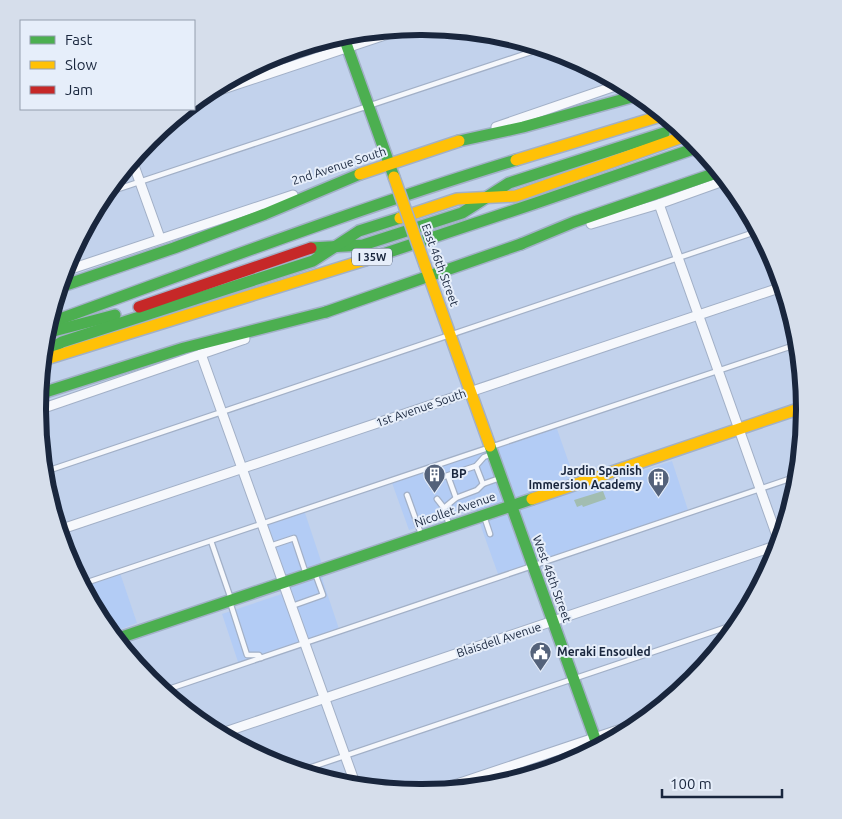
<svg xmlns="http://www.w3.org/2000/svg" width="842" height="819" viewBox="0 0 842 819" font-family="Ubuntu,sans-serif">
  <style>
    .built { fill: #b3ccf5 }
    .green { fill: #a2bdb1 }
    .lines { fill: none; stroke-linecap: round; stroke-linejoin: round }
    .lane-casing { stroke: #a2b0c7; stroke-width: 7 }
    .street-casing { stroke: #a2b0c7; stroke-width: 11 }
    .fast-casing { stroke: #a2b0c7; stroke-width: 14 }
    .slow-casing { stroke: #a2b0c7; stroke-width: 14 }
    .jam-casing { stroke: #a2b0c7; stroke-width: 14 }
    .lane { stroke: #f6f8fc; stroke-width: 4.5 }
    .street { stroke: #f6f8fc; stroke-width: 9 }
    .fast { stroke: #4caf50; stroke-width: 11 }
    .slow { stroke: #ffc107; stroke-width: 11 }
    .jam { stroke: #c62828; stroke-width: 11 }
    .slow-bridge-casing { stroke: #a2b0c7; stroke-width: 14; stroke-linecap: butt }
    .slow-bridge { stroke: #ffc107; stroke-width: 11 }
    .labels { text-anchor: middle; stroke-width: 4; stroke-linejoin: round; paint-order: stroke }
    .shield { fill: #e6eefa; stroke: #566276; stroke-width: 1 }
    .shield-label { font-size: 11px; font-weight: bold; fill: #19263d }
    .street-label { font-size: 12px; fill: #19263d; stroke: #e6eefa }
    .poi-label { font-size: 12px; font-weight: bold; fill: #19263d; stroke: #e6eefa; text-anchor: start }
    .rim { fill: none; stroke: #19263d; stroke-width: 6 }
  </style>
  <rect width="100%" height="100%" fill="#c2d2ec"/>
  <!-- built -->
  <g class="built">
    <path d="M556 426 579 492 672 461 688 510 498 574 474 507 409 530 392 483Z"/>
    <path d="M304 510 321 561 323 581 340 632 239 665 222 614 291 591 267 523Z"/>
    <path d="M120 573 137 623 111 633 108 630 92 583Z"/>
  </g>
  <!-- green -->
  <path class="green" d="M603 491 606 499 583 507 582 505 577 507 574 500Z"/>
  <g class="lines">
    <defs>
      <g id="lane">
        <path d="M106 193 543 48"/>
        <path d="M476 466 483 484"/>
        <path d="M44 472 758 231"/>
        <path d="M448 476 456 498"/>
        <path d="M433 487 431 481 476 466 484 457 492 454"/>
        <path d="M407 495 421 534"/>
        <path d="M437 499 444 508 449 525"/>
        <path d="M444 508 456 498 477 490 483 484 500 478"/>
        <path d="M484 516 490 534"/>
        <path d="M211 541 231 599"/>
        <path d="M270 546 294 538 306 574"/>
        <path d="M82 584 798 344"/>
        <path d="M230 602 247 655H259L261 658"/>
        <path d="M292 606 323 595 315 573"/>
        <path d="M163 691 798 476"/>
        <path d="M300 771 739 623"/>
      </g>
      <g id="street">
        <path d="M202 96 406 28"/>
        <path d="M496 127 621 84"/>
        <path d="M132 160 160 238"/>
        <path d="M659 204 779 542"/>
        <path d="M591 224 659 204 726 180"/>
        <path d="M65 271 293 195"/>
        <path d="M201 354 356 786"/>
        <path d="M38 410 245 339"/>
        <path d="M59 530 782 287"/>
        <path d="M219 734 778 545"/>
        <path d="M433 792 642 722"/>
      </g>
      <g id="fast">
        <path d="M343 35 394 177"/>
        <path d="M459 141 523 127 639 95"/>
        <path d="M521 244 574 222 719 172"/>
        <path d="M311 248 363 245 462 213 509 183 664 133"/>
        <path d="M365 260 536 203 699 147"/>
        <path d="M60 287 174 248 265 214 360 174"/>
        <path d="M326 312 521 244"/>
        <path d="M49 323C204 267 358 208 516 160"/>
        <path d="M46 333 115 315"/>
        <path d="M43 353 62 342 313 261 359 231 400 218"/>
        <path d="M39 394 184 348 326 312"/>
        <path d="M490 446 598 747"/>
        <path d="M116 639 532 499"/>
      </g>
      <g id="slow">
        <path d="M516 160 664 115"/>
        <path d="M360 174 459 141"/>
        <path d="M400 218 457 199 516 196 688 135"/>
        <path d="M425 265 490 446"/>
        <path d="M43 360 365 260"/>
        <path d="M532 499 804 407"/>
      </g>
      <path id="jam" d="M139 307 311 248"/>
    </defs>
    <!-- lane casing -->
    <use href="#lane" class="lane-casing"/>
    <!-- street casing -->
    <use href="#street" class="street-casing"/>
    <!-- fast casing -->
    <use href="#fast" class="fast-casing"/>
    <!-- slow casing -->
    <use href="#slow" class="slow-casing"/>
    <!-- jam casing -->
    <use href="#jam" class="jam-casing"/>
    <!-- lane -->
    <use href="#lane" class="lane"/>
    <!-- street -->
    <use href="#street" class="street"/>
    <!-- fast -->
    <use href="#fast" class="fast"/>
    <!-- slow -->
    <use href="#slow" class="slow"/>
    <!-- jam -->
    <use href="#jam" class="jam"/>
    <defs>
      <path id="slow-bridge" d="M394 177 425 265"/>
    </defs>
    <!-- slow-bridge casing -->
    <use href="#slow-bridge" class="slow-bridge-casing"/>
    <!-- slow-bridge -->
    <use href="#slow-bridge" class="slow-bridge"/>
  </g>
  <!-- icons -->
  <defs>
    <symbol id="building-pin" viewBox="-11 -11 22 30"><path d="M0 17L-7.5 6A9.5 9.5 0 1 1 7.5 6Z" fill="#54627a" stroke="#e6eefa"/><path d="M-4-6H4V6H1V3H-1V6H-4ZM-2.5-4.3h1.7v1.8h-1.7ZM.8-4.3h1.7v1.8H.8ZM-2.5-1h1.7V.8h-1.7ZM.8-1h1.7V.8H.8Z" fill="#fff"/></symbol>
    <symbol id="civic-pin" viewBox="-11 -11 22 30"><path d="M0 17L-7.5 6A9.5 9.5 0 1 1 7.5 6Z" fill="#54627a" stroke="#e6eefa"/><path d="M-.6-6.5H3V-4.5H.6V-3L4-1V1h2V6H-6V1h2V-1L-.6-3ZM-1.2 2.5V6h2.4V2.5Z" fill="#fff"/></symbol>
  </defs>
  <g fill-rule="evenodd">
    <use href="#building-pin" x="422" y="462" width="25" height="34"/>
    <use href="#building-pin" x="646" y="466" width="25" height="34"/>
    <use href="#civic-pin" x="528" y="640" width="25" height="34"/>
  </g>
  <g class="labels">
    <!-- shield labels -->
    <rect class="shield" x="352" y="248.5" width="40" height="17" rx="4"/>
    <g class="shield-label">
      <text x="372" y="261">I 35W</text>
    </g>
    <!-- street labels -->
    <g class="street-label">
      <text transform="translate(339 166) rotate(-18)" y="4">2nd Avenue South</text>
      <text transform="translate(440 265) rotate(70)" y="4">East 46th Street</text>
      <text transform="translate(421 408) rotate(-19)" y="4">1st Avenue South</text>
      <text transform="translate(455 510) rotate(-19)" y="4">Nicollet Avenue</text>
      <text transform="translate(552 579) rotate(70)" y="4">West 46th Street</text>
      <text transform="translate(499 640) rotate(-18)" y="4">Blaisdell Avenue</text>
    </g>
    <!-- poi labels -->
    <g class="poi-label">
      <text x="642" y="475" text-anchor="end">Jardin Spanish<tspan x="642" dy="14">Immersion Academy</tspan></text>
      <text x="451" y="478">BP</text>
      <text x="557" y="656">Meraki Ensouled</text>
    </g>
  </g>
  <!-- crop -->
  <path d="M0 0H842V819H0ZM420 35H422A374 374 0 0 1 796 409V410A374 374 0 0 1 422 784H420A374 374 0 0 1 46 410V409A374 374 0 0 1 420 35Z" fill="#d6deeb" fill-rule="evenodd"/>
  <path class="rim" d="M420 35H422A374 374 0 0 1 796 409V410A374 374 0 0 1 422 784H420A374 374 0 0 1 46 410V409A374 374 0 0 1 420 35Z"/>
  <!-- legend -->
  <rect x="20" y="20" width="175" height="90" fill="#e6eefa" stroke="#949eae"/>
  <rect x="30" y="36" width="25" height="8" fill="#4caf50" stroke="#949eae"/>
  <text x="65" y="45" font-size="15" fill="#19263d">Fast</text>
  <rect x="30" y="61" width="25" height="8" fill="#ffc107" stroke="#949eae"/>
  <text x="65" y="70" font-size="15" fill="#19263d">Slow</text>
  <rect x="30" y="86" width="25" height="8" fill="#c62828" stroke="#949eae"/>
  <text x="65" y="95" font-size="15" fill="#19263d">Jam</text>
  <!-- scale -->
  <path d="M662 789v8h120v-8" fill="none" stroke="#19263d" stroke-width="2.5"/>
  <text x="670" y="789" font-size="15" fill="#19263d" stroke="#e6eefa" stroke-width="4" paint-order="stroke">100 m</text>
</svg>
